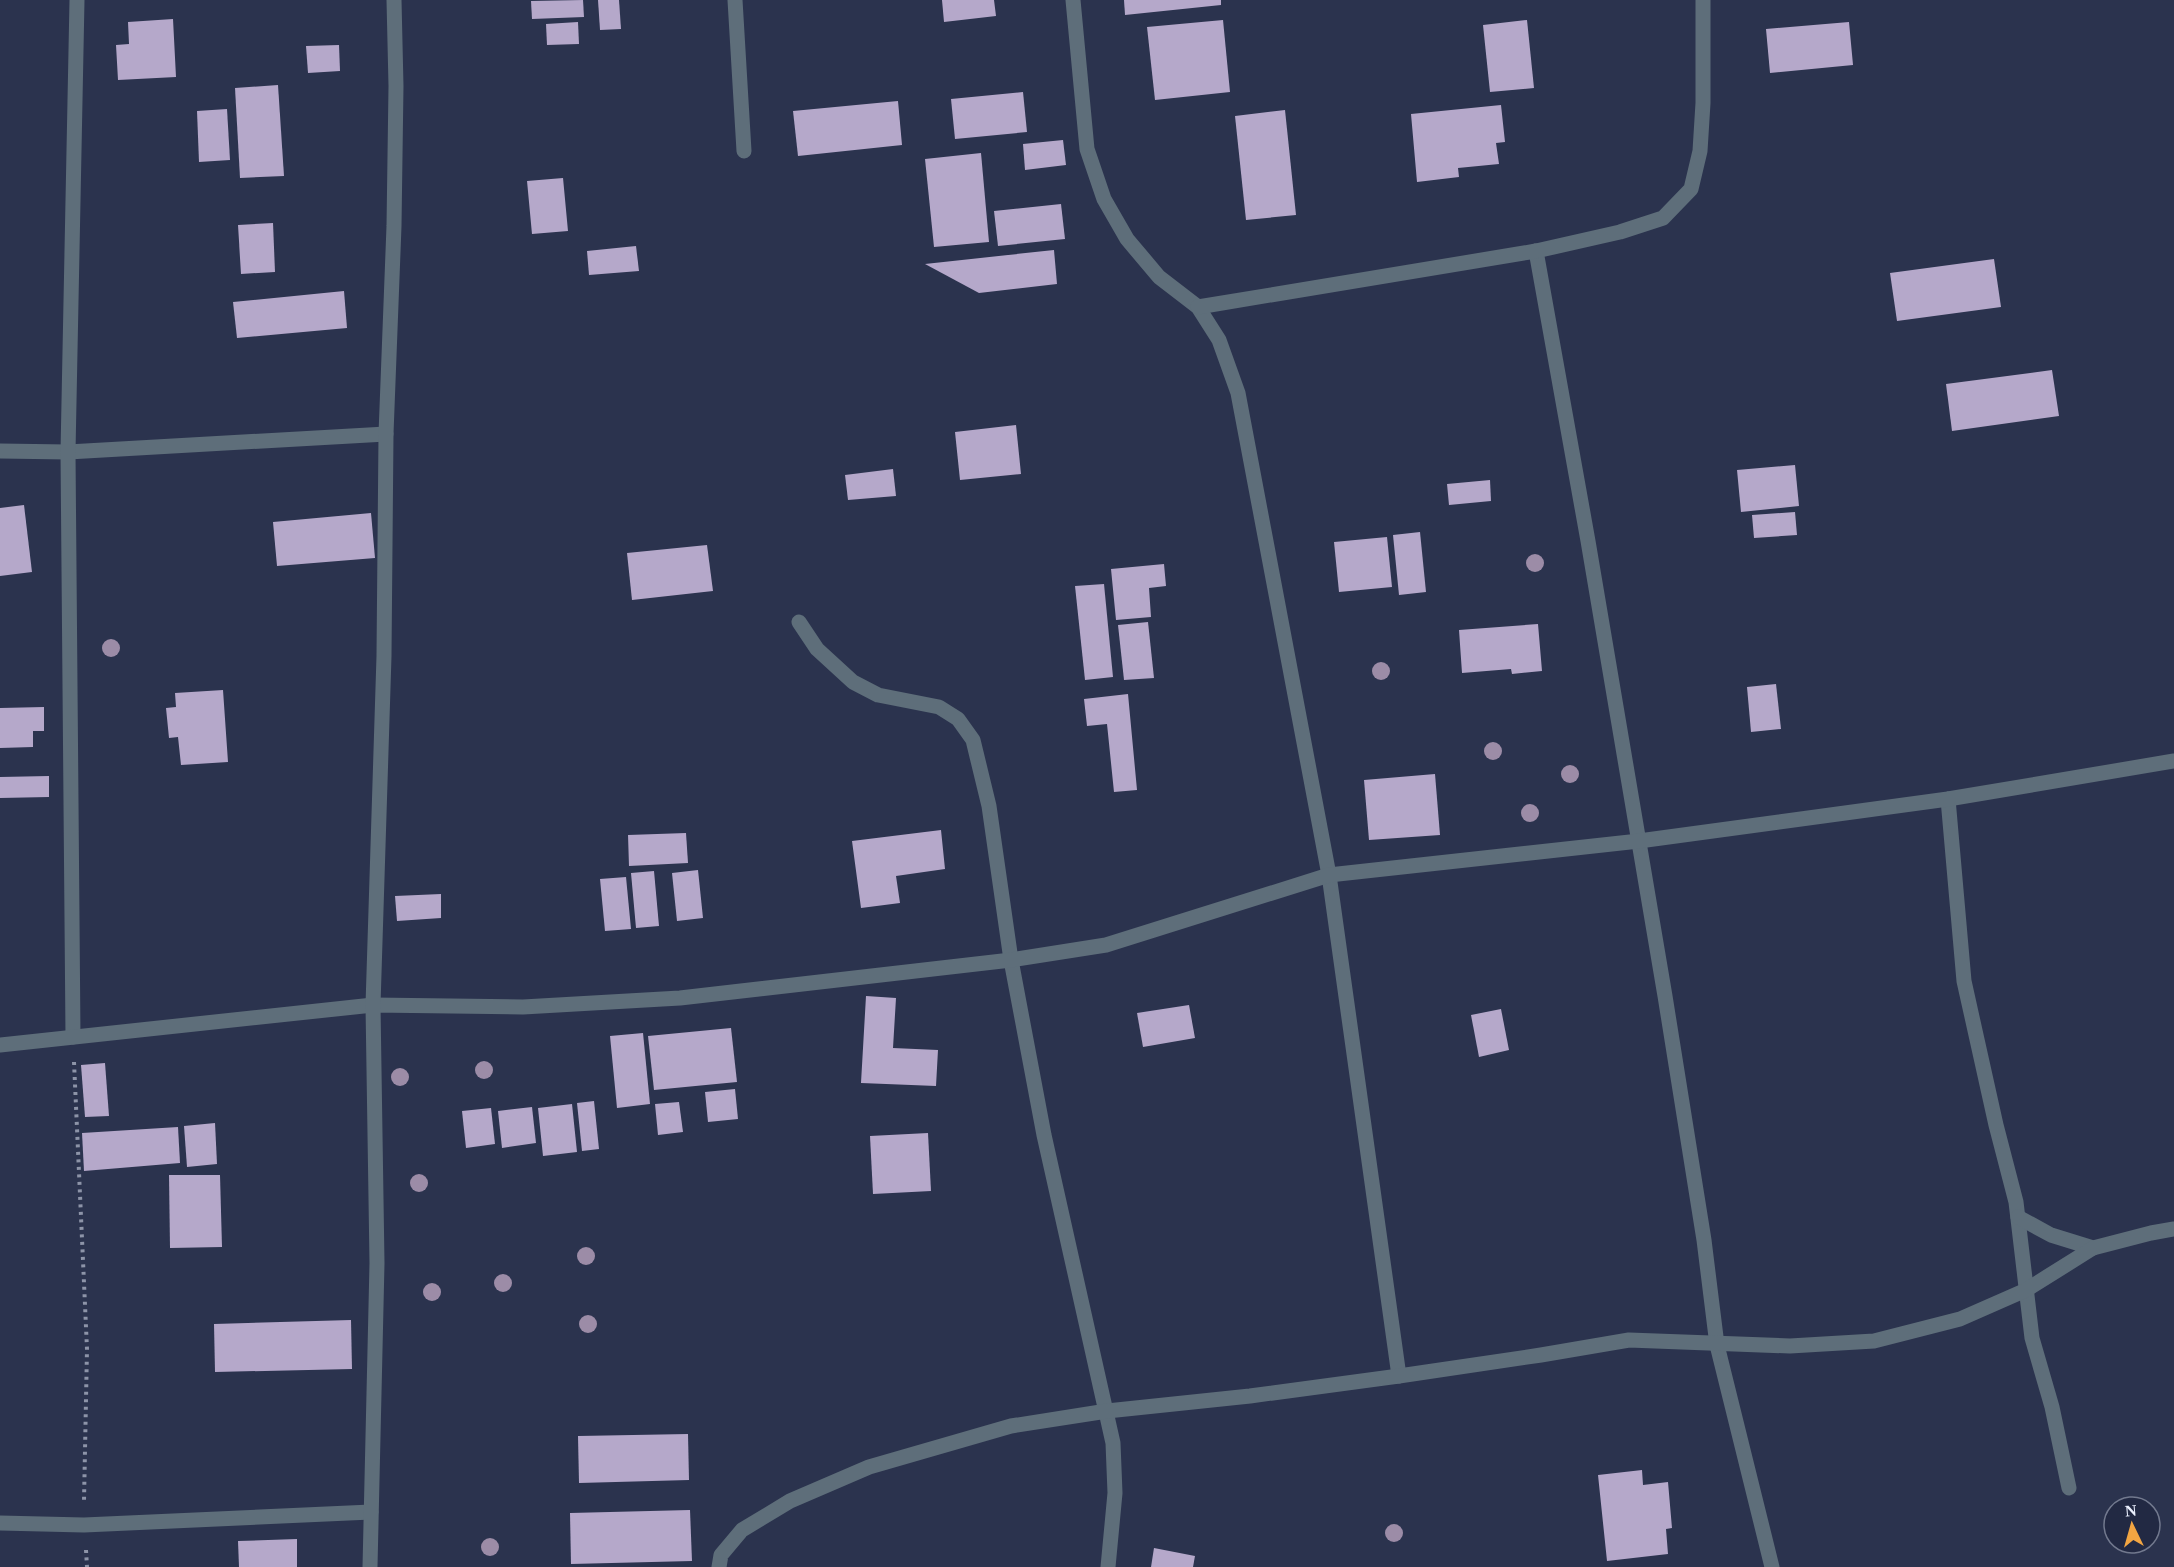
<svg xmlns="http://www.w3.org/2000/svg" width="2174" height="1567" viewBox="0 0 2174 1567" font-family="Georgia,serif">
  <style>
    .building { fill: #b5a8ca }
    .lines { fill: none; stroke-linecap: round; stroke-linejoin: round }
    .path { stroke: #8d94a8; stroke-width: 4; stroke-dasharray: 3 4.5; stroke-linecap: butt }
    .minor { stroke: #5e6e7a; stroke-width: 15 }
    .tree { fill: #9c8ca7 }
  </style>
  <rect width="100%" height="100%" fill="#2b334e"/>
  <!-- building -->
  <g class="building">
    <path d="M583 0 584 17 532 19 531 1Z"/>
    <path d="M598 0H619L621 29 600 30Z"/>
    <path d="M942 0H994L996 16 944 22Z"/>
    <path d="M1124 0H1221V5L1125 15Z"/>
    <path d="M173 19 176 77 118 80 116 45 129 44 128 22Z"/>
    <path d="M1223 20 1230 92 1155 100 1147 27Z"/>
    <path d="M1527 20 1534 88 1490 92 1483 25Z"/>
    <path d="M578 22 579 44 547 45 546 24Z"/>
    <path d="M1849 22 1853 65 1770 73 1766 29Z"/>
    <path d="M339 45 340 71 308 73 306 46Z"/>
    <path d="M278 85 284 176 240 178 235 88Z"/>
    <path d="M1023 92 1027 132 955 139 951 99Z"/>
    <path d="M898 101 902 145 798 156 793 111Z"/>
    <path d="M1501 105 1505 142 1496 143 1499 164 1458 168 1459 177 1417 182 1411 114Z"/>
    <path d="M227 109 230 160 199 162 197 111Z"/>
    <path d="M1285 110 1296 215 1246 220 1235 116Z"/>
    <path d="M1063 140 1066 165 1025 170 1023 144Z"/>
    <path d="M981 153 989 242 934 247 925 159Z"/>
    <path d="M563 178 568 231 532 234 527 181Z"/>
    <path d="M1061 204 1065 239 998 246 994 211Z"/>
    <path d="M273 223 275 272 241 274 238 225Z"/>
    <path d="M636 246 639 271 589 275 587 251Z"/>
    <path d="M1054 250 1057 284 979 293 925 264Z"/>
    <path d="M1994 259 2001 307 1897 321 1890 273Z"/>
    <path d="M344 291 347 328 237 338 233 302Z"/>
    <path d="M2052 370 2059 416 1952 431 1946 384Z"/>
    <path d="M1016 425 1021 474 960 480 955 432Z"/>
    <path d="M1795 465 1799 506 1741 512 1737 470Z"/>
    <path d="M893 469 896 496 848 500 845 475Z"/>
    <path d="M1490 480 1491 501 1449 505 1447 484Z"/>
    <path d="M24 505 32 572 0 576V508Z"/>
    <path d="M1795 512 1797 535 1754 538 1752 515Z"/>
    <path d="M371 513 375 558 277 566 273 522Z"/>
    <path d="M1420 532 1426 592 1399 595 1393 535Z"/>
    <path d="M1387 537 1392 587 1339 592 1334 542Z"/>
    <path d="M707 545 713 591 632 600 627 553Z"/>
    <path d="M1164 564 1166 586 1149 588 1151 617 1116 620 1111 569Z"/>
    <path d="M1104 584 1113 677 1085 680 1075 586Z"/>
    <path d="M1148 622 1154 678 1124 680 1118 625Z"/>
    <path d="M1538 624 1542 671 1512 674 1511 669 1462 673 1459 630Z"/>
    <path d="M1776 684 1781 729 1751 732 1747 687Z"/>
    <path d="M223 690 228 762 181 765 178 737 169 738 166 708 176 707 175 693Z"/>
    <path d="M1128 694 1137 790 1114 792 1107 724 1087 726 1084 699Z"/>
    <path d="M44 707V731H33V747L0 748V708Z"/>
    <path d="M1435 774 1440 835 1369 840 1364 780Z"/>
    <path d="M49 776V797L0 798V777Z"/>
    <path d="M941 830 945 869 896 876 900 903 861 908 852 841Z"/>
    <path d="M686 833 688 863 629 866 628 835Z"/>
    <path d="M698 870 703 918 677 921 672 873Z"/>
    <path d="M654 871 659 926 636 928 631 873Z"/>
    <path d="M626 877 631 929 605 931 600 879Z"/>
    <path d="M441 894V918L397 921 395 896Z"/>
    <path d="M866 996 896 998 893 1048 938 1050 936 1086 861 1083Z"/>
    <path d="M1189 1005 1195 1038 1143 1047 1137 1013Z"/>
    <path d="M1501 1009 1509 1050 1479 1057 1471 1015Z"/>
    <path d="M731 1028 737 1082 654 1090 648 1036Z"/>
    <path d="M643 1033 650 1104 617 1108 610 1036Z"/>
    <path d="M105 1063 109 1116 85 1117 81 1065Z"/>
    <path d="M735 1089 738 1119 708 1122 705 1092Z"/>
    <path d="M594 1101 599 1149 582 1151 577 1103Z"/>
    <path d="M679 1102 683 1132 658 1135 655 1104Z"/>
    <path d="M572 1104 577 1152 543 1156 538 1108Z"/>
    <path d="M532 1107 536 1143 502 1148 498 1111Z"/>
    <path d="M491 1108 495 1144 466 1148 462 1111Z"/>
    <path d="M215 1123 217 1164 187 1167 184 1126Z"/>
    <path d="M178 1127 180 1163 84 1171 82 1133Z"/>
    <path d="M928 1133 931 1191 873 1194 870 1136Z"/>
    <path d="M169 1175H220L222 1247 170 1248Z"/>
    <path d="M351 1320 352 1369 215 1372 214 1324Z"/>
    <path d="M688 1434 689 1480 579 1483 578 1436Z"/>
    <path d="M1642 1470 1643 1485 1668 1482 1672 1528 1666 1529 1668 1554 1607 1561 1598 1475Z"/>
    <path d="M690 1510 692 1561 571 1564 570 1513Z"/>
    <path d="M297 1539V1567H239L238 1541Z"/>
    <path d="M1154 1548 1195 1556 1193 1567H1151Z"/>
  </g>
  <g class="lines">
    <!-- path -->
    <g class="path">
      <path d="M74 1062 87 1349 84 1501"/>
      <path d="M86 1550 87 1567"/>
    </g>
    <!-- minor -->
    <g class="minor">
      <path d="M735 0 744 151"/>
      <path d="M1073 0 1087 149 1104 199 1127 239 1159 277 1198 307 1219 340 1238 393 1329 875 1399 1376"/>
      <path d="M1536 251 1588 541 1665 996 1704 1240 1717 1345 1772 1567"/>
      <path d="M1198 307 1536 251 1620 232 1663 218 1691 189 1700 151 1703 103V0"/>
      <path d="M0 451 68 452 386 434"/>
      <path d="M799 622 817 649 853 682 878 695 939 707 958 719 973 740 989 806 1011 960 1044 1135 1113 1443 1115 1493 1108 1567"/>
      <path d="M1948 799 1964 981 1996 1125 2016 1202 2032 1338 2052 1407 2069 1488"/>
      <path d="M73 1037 68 452 77 0"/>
      <path d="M0 1045 373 1005 523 1007 680 998 1011 960 1106 945 1329 875 1639 841 1948 799 2174 761"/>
      <path d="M2018 1217 2051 1235 2093 1248"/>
      <path d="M0 1523 84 1525 371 1512"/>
      <path d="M370 1567 377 1263 373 1005 384 656 386 434 394 226 396 86 394 0"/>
      <path d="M719 1567 721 1555 742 1530 790 1501 869 1467 1011 1426 1107 1411 1250 1396 1399 1376 1541 1355 1629 1340 1790 1346 1874 1341 1960 1319 2026 1290 2093 1248 2151 1233 2174 1229"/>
    </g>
  </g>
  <!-- trees -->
  <g class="tree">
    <circle cx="1535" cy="563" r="9"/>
    <circle cx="111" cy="648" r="9"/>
    <circle cx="1381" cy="671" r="9"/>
    <circle cx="1493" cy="751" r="9"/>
    <circle cx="1570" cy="774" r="9"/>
    <circle cx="1530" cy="813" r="9"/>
    <circle cx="484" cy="1070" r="9"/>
    <circle cx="400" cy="1077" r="9"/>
    <circle cx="419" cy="1183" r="9"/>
    <circle cx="586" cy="1256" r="9"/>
    <circle cx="503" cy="1283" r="9"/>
    <circle cx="432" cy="1292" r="9"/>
    <circle cx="588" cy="1324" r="9"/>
    <circle cx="1394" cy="1533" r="9"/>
    <circle cx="490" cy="1547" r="9"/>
  </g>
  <!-- north arrow -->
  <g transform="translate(2132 1525) rotate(355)"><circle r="28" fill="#222943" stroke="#72798e" stroke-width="1.5"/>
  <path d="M0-4.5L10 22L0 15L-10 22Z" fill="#f2a542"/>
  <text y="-9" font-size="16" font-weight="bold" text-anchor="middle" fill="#ebf0fe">N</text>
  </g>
</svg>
